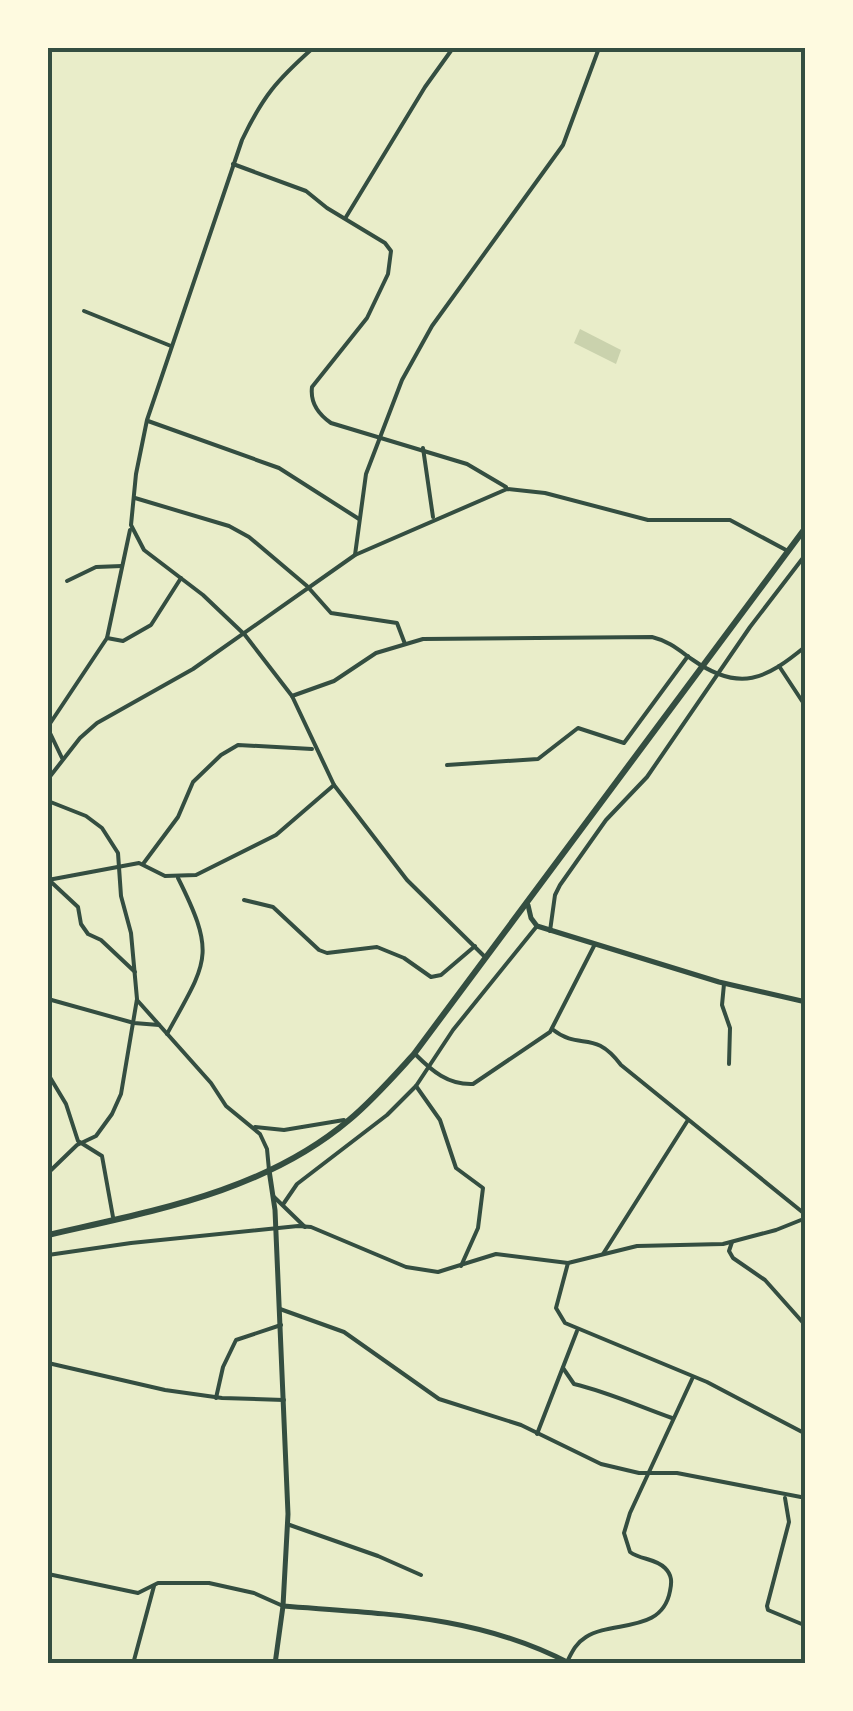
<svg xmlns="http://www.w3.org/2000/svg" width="853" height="1711" viewBox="0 0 853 1711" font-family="Lato,sans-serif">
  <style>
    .green { fill: #cad2ad }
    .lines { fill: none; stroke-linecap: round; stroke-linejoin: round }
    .minor { stroke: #344e41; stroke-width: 4 }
    .tertiary { stroke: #344e41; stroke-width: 5 }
    .primary { stroke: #344e41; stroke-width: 6 }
    .neatline { fill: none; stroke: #344e41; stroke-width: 4 }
  </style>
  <rect width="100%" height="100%" fill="#e9edc9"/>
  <!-- green -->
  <path class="green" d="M580 329 621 350 616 364 574 343Z"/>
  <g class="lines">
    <!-- minor -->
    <g class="minor">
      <path d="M313 48C277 80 263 96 242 140L147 420 136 474 131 525 144 550 203 595 245 635 292 696 334 785 407 880 484 956"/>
      <path d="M233 164 306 191 327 208 385 243 391 251 388 274 367 318 312 387C310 403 318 414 331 423L467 464 506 487"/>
      <path d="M346 217 425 87 453 48"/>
      <path d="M84 311 171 346"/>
      <path d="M148 421 279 468 359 519"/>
      <path d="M423 448 433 517"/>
      <path d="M135 498 229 526 249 537 307 586 331 613 397 623 405 644"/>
      <path d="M355 555 366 474 402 380 432 326 563 145 599 48"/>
      <path d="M67 581 96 567 122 566"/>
      <path d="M107 638 123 641 151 625 181 578"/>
      <path d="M779 666 806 707"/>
      <path d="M292 696 334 681 376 653 423 639 652 637C669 641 680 651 693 660 740 693 766 679 806 646"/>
      <path d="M62 758 50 733 49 725 107 638 130 530"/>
      <path d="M447 765 538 759 578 728 624 743 688 656"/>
      <path d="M48 779 80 738 97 723 193 669 355 555 507 489 545 493 648 520H730L786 550"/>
      <path d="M48 801 86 816 102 828 118 853 121 896 131 933 137 999 121 1094 112 1114 96 1136 77 1145 48 1173"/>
      <path d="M143 864 178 817 193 782 221 755 238 745 312 749"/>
      <path d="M48 880 139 863 165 876 196 875 276 835 334 785"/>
      <path d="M49 880 78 907 81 924 88 934 101 940 135 972"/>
      <path d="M244 900 273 907 319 950 327 953 377 947 404 958 431 977 441 975 475 946"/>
      <path d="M550 931 555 895 560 885 606 820 647 777 750 627 806 554"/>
      <path d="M724 984 722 1005 730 1028 729 1064"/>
      <path d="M48 999 134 1023 159 1025"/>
      <path d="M137 1000 211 1083 226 1106 260 1134 267 1149 269 1170"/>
      <path d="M552 1029C581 1052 593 1028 621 1065L806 1215"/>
      <path d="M167 1034C207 961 217 956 178 878"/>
      <path d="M415 1054C432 1071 448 1085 473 1084L550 1032 595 944"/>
      <path d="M48 1074 66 1104 78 1141 102 1156 113 1217"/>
      <path d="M416 1086 440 1120 456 1168 483 1188 478 1228 461 1266"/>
      <path d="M255 1127 284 1130 344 1120"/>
      <path d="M273 1196 305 1227"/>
      <path d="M284 1203 297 1184 387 1115 416 1086 453 1030 537 926"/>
      <path d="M732 1242 729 1251 733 1258 765 1280 806 1326"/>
      <path d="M603 1254 688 1120"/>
      <path d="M48 1255 131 1243 298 1226 311 1227 406 1267 438 1272 496 1254 568 1263 637 1246 723 1244 776 1230 806 1218"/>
      <path d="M568 1263 556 1308 565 1323 707 1382 806 1434"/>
      <path d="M280 1309 344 1332 439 1399 521 1425 601 1464 639 1473H677L806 1498"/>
      <path d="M48 1363 165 1390 222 1398 284 1400"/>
      <path d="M563 1368 574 1384C608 1392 638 1406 672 1418"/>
      <path d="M216 1398 223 1367 236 1340 281 1325"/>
      <path d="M537 1434 577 1331"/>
      <path d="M785 1498 789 1522 767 1606 768 1610 804 1625"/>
      <path d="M287 1524 378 1556 421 1575"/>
      <path d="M48 1574 138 1593 158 1583H209L254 1593 283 1606"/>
      <path d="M567 1662C572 1652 576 1643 586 1637 613 1620 662 1634 670 1591 672 1582 672 1575 665 1568 655 1558 641 1560 630 1552L624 1533 630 1513 693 1377"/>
      <path d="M133 1664 154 1586"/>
    </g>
    <!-- tertiary -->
    <g class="tertiary">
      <path d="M528 905 531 918 537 926 719 982 806 1002"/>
      <path d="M269 1170 275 1210 288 1514 283 1606 275 1664"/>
      <path d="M283 1606C384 1614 478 1615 571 1664"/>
    </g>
    <!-- primary -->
    <path class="primary" d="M48 1235C152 1211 264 1192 349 1120 373 1100 393 1077 414 1054L806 527"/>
  </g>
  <!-- border -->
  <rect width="853" height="1711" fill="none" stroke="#fefae0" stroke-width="100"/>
  <rect x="50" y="50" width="753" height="1611" class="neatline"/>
</svg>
